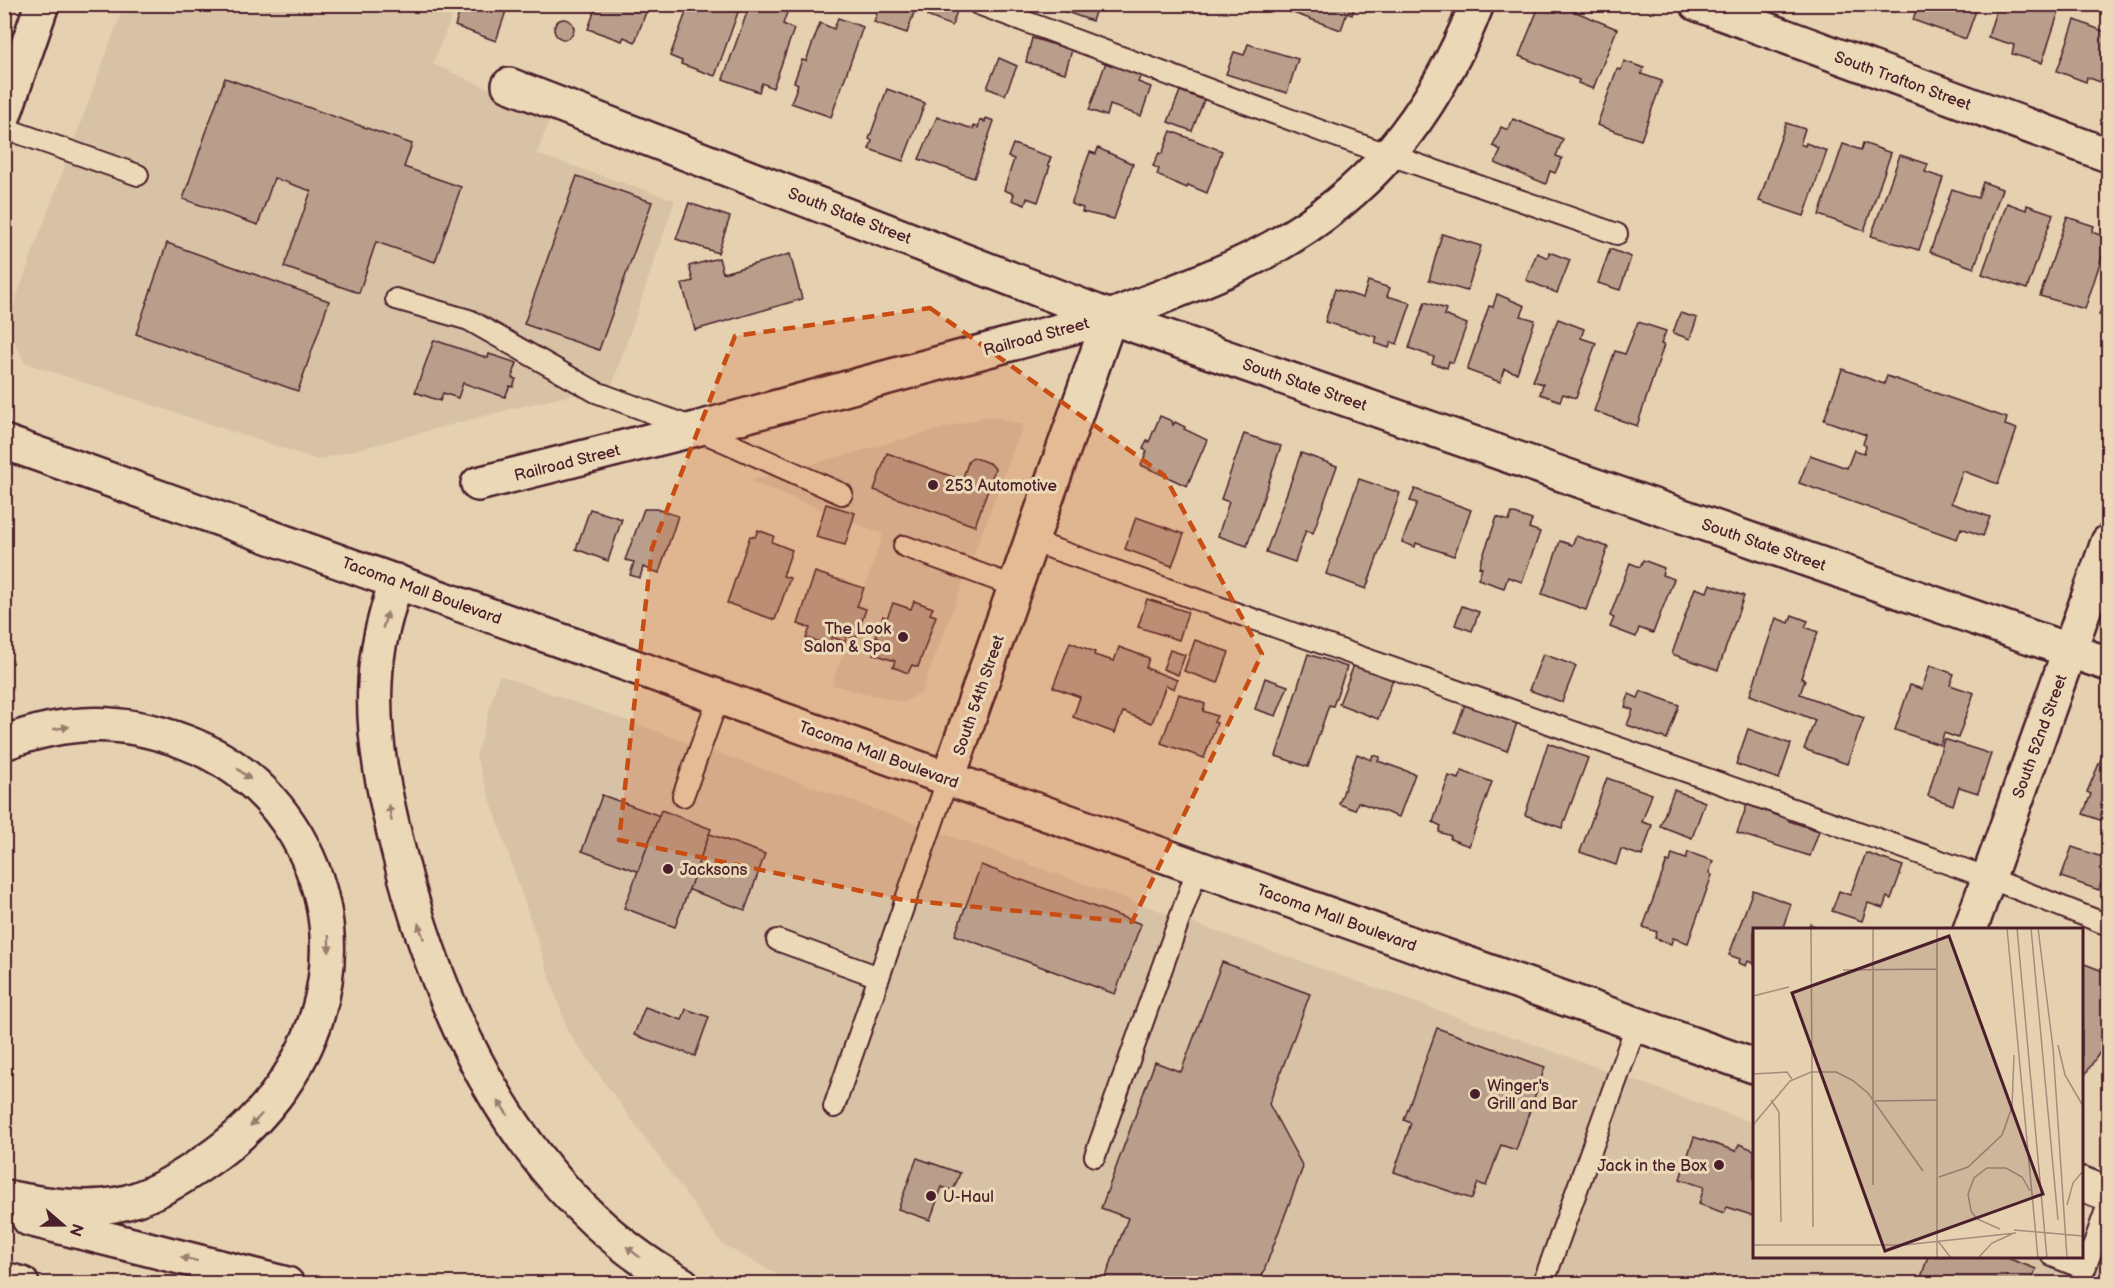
<svg xmlns="http://www.w3.org/2000/svg" width="2113" height="1288" viewBox="0 0 2113 1288" font-family="'Balsamiq Sans',sans-serif">
  <style>
    .built { fill: #d8c2a5 }
    .building { fill: #b99f8b; stroke: #4a1f2b; stroke-width: 1.5 }
    .lines { fill: none; stroke-linecap: round; stroke-linejoin: round }
    .lane-casing { stroke: #4a1f2b; stroke-width: 24 }
    .street-casing { stroke: #4a1f2b; stroke-width: 38 }
    .secondary-casing { stroke: #4a1f2b; stroke-width: 38 }
    .highway-casing { stroke: #4a1f2b; stroke-width: 38 }
    .lane { stroke: #ebd8b6; stroke-width: 20 }
    .street { stroke: #ebd8b6; stroke-width: 33 }
    .secondary { stroke: #ebd8b6; stroke-width: 33 }
    .highway { stroke: #ebd8b6; stroke-width: 33 }
    .oneway { fill: #9a7c70 }
    .marked { fill: #c84d12; fill-opacity: 0.2; stroke: #c84d12; stroke-width: 4.5; stroke-dasharray: 12 8; stroke-linejoin: round }
    .poi-dot { fill: #4a1f2b; stroke: #ebd8b6; stroke-width: 2 }
    .labels { text-anchor: middle; stroke-width: 6; stroke-linejoin: round; paint-order: stroke }
    .street-label { font-size: 16px; fill: #4a1f2b; stroke: #ebd8b6 }
    .poi-label { font-size: 16px; fill: #4a1f2b; stroke: #ebd8b6; text-anchor: start }
    .inset-road { fill: none; stroke: #a78a7b; stroke-width: 1.5 }
    .view { fill: #4a1f2b; fill-opacity: 0.15; stroke: #4a1f2b; stroke-width: 3 }
    .inset-edge { fill: none; stroke: #4a1f2b; stroke-width: 3 }
  </style>
  <rect width="100%" height="100%" fill="#e5d1b0"/>
  <filter id="ink" filterUnits="userSpaceOnUse"><feTurbulence type="fractalNoise" baseFrequency=".0167" numOctaves="2"/><feDisplacementMap in="SourceGraphic" scale="12" xChannelSelector="R" yChannelSelector="G"/><feConvolveMatrix kernelMatrix="1 2 1 2 8 2 1 2 1" color-interpolation-filters="sRGB"/></filter>
  <g filter="url(#ink)">
    <!-- built -->
    <g class="built">
      <path d="M124 5H456L433 64 551 116 537 154 675 200 612 386 511 409 318 460 25 363 6 325Z"/>
      <path d="M989 416 1023 425 921 693 903 702 832 685 883 534 749 481Z"/>
      <path d="M499 675 1754 1123V1256H2082V1239L2108 1249V1283H792L722 1244 568 1032 476 757Z"/>
    </g>
    <!-- building -->
    <g class="building">
      <path d="M462 4H488L506 11 496 41 455 26Z"/>
      <path d="M597 4H649L635 42 624 37 622 41 588 29Z"/>
      <path d="M689 4H741L715 76 681 64 682 61 670 56Z"/>
      <path d="M750 4H790L783 24 794 29 773 88 762 83 759 92 723 79Z"/>
      <path d="M880 4H917L907 33 874 22Z"/>
      <path d="M931 4 957 11 952 26 927 16Z"/>
      <path d="M1060 4H1098L1092 21 1058 9Z"/>
      <path d="M1280 4H1356L1352 15 1347 13 1341 30 1279 8Z"/>
      <path d="M1540 4H1557L1617 29 1593 89 1578 83 1579 80 1519 56Z"/>
      <path d="M1875 4H1896L1894 12Z"/>
      <path d="M1918 4H1978L1966 39 1913 20Z"/>
      <path d="M1998 4H2038L2059 11 2042 63 2012 54 2014 45 1988 37Z"/>
      <path d="M838 18 863 27 831 117 791 103 798 84 794 82 802 60 806 61 820 23 834 29Z"/>
      <circle cx="564" cy="29" r="10"/>
      <path d="M2075 20 2108 33V85L2087 77 2086 82 2057 71Z"/>
      <path d="M1032 38 1072 50 1065 73 1026 62Z"/>
      <path d="M1248 44 1298 59 1287 93 1226 74 1234 52 1244 55Z"/>
      <path d="M999 58 1017 66 1005 95 987 88Z"/>
      <path d="M1624 61 1644 68 1641 74 1662 81 1641 140 1597 125 1617 69 1621 70Z"/>
      <path d="M1106 62 1141 75 1138 82 1151 87 1141 116 1110 105 1107 116 1089 110Z"/>
      <path d="M225 78 412 144 404 167 461 187 435 262 376 242 359 293 284 267 311 191 274 178 258 225 183 199Z"/>
      <path d="M887 89 925 103 903 161 869 149 872 141 869 139Z"/>
      <path d="M1180 91 1204 100 1192 131 1168 122Z"/>
      <path d="M937 117 973 129 974 126 978 128 980 120 985 122 986 118 994 121 974 178 919 159Z"/>
      <path d="M1513 119 1563 139 1556 156 1562 158 1555 173 1550 171 1546 184 1495 163 1501 150 1493 146 1501 127 1508 130Z"/>
      <path d="M1786 123 1805 129 1800 144 1805 146 1806 143 1827 151 1804 216 1759 201Z"/>
      <path d="M1171 131 1222 151 1207 193 1188 185 1187 188 1157 175 1159 169 1153 166 1159 153 1162 154Z"/>
      <path d="M1863 143 1891 153 1864 231 1819 215 1843 144 1861 150Z"/>
      <path d="M1013 144 1051 157 1048 165 1050 166 1038 202 1027 198 1025 205 1012 200 1014 194 1004 190 1014 159 1008 157Z"/>
      <path d="M1098 148 1133 164 1114 219 1082 212 1083 208 1071 204 1090 152 1096 154Z"/>
      <path d="M1900 155 1928 164 1925 172 1943 178 1919 250 1871 236Z"/>
      <path d="M577 176 652 202 599 350 524 324Z"/>
      <path d="M1983 182 2002 189 1974 268 1930 252 1952 189 1978 198Z"/>
      <path d="M689 203 730 217 718 253 676 239Z"/>
      <path d="M2007 203 2026 210 2027 205 2053 214 2027 289 1982 274Z"/>
      <path d="M2067 217 2094 226 2092 232 2108 238 2085 309 2040 296Z"/>
      <path d="M1442 234 1481 246 1467 291 1429 280Z"/>
      <path d="M167 243 329 301 298 391 136 334Z"/>
      <path d="M1610 249 1631 257 1620 290 1598 283Z"/>
      <path d="M1549 252 1570 260 1557 293 1526 280 1537 253 1548 258Z"/>
      <path d="M790 254 802 299 695 330 682 284 693 281 689 266 719 258 723 273Z"/>
      <path d="M1368 281 1390 288 1387 296 1411 303 1397 344 1391 342 1389 348 1375 343 1377 337 1325 322 1335 289 1363 298Z"/>
      <path d="M2108 287V318L2099 315Z"/>
      <path d="M1497 294 1525 306 1521 316 1535 320 1517 373 1504 369 1500 382 1467 370 1489 306 1493 307Z"/>
      <path d="M1425 302 1446 309 1444 315 1467 324 1453 363 1449 361 1447 368 1432 363 1434 357 1409 348Z"/>
      <path d="M1680 313 1697 318 1690 339 1673 333Z"/>
      <path d="M1558 319 1584 329 1581 338 1596 343 1576 398 1563 394 1560 401 1540 394 1543 384 1533 381Z"/>
      <path d="M1638 322 1666 331 1661 344 1664 345 1637 426 1594 411 1615 351 1625 354Z"/>
      <path d="M434 340 488 358 489 354 517 363 512 378 516 379 513 387 510 386 505 397 463 383 458 398 443 393 440 401 415 392Z"/>
      <path d="M1842 369 1884 384 1887 376 2007 418 2005 425 2017 429 1998 484 1963 471 1951 503 1990 517 1983 536 1961 528 1957 539 1799 483 1810 455 1847 468 1854 450 1864 453 1866 446 1863 444 1866 435 1824 420Z"/>
      <path d="M1160 416 1172 421 1173 425 1175 422 1185 427 1184 429 1207 440 1187 486 1141 465 1147 451 1143 449 1147 440 1149 442Z"/>
      <path d="M1244 434 1281 446 1247 546 1218 536 1229 502 1221 499Z"/>
      <path d="M887 453 962 480 969 460 973 457 991 464 995 469 975 526 874 490Z"/>
      <path d="M1301 453 1337 466 1313 533 1306 530 1295 562 1266 552Z"/>
      <path d="M1359 479 1400 493 1366 589 1326 574Z"/>
      <path d="M1415 489 1471 510 1454 556 1416 543 1415 547 1402 542 1417 503 1410 501Z"/>
      <path d="M826 504 855 513 845 545 816 537Z"/>
      <path d="M590 509 622 519 608 561 576 549Z"/>
      <path d="M644 509H656L678 516 659 573 643 567 640 578 630 575 634 562 625 560Z"/>
      <path d="M1512 513 1532 520 1529 528 1540 532 1522 582 1508 577 1504 588 1478 579 1482 568 1479 567 1497 517 1509 521Z"/>
      <path d="M1136 517 1184 534 1172 566 1125 549Z"/>
      <path d="M758 530 774 536 772 542 792 550 783 576 790 578 775 620 727 603 750 536 755 537Z"/>
      <path d="M1576 536 1608 547 1586 610 1542 594 1560 541 1572 545Z"/>
      <path d="M1643 560 1664 568 1662 575 1674 579 1653 633 1639 628 1636 637 1610 627 1614 618 1610 616 1630 563 1640 567Z"/>
      <path d="M815 572 864 588 857 606 866 609 856 638 847 636 845 642 832 637 829 645 806 638 810 628 798 624Z"/>
      <path d="M1710 584 1744 596 1718 670 1672 654 1695 588 1707 592Z"/>
      <path d="M1147 599 1188 612 1179 640 1138 627Z"/>
      <path d="M914 601 933 608 930 614 936 616 918 667 912 665 908 673 893 667 895 661 874 654 880 638 876 636 883 616 887 618 893 603 911 609Z"/>
      <path d="M1462 606 1479 612 1472 631 1455 625Z"/>
      <path d="M1792 615 1808 621 1805 627 1818 632 1801 678 1805 680 1800 694 1864 718 1847 764 1804 749 1815 720 1750 695 1776 618 1789 623Z"/>
      <path d="M1195 640 1229 652 1218 683 1184 671Z"/>
      <path d="M1070 642 1095 652 1094 655 1114 661 1119 647 1149 658 1146 668 1177 680 1174 689 1166 685 1152 723 1123 712 1115 733 1073 717 1080 697 1053 687Z"/>
      <path d="M1170 650 1185 655 1178 675 1163 669Z"/>
      <path d="M1308 654 1347 667 1333 706 1329 705 1308 767 1276 756Z"/>
      <path d="M1543 654 1576 666 1562 702 1529 690Z"/>
      <path d="M1354 665 1393 679 1378 719 1339 704Z"/>
      <path d="M1930 665 1954 674 1950 685 1974 693 1958 738 1944 733 1940 745 1895 730 1910 685 1922 689Z"/>
      <path d="M1265 678 1288 686 1276 716 1255 709Z"/>
      <path d="M1641 691 1679 705 1667 739 1627 725 1633 710 1625 707 1629 694 1638 698Z"/>
      <path d="M1179 694 1205 704 1203 711 1217 716 1214 722 1217 723 1204 758 1161 743Z"/>
      <path d="M1465 704 1517 723 1507 751 1455 732Z"/>
      <path d="M1748 729 1791 744 1779 779 1736 764Z"/>
      <path d="M1944 739 1991 754 1978 793 1959 787 1953 805 1928 796Z"/>
      <path d="M1548 743 1588 758 1562 828 1525 815Z"/>
      <path d="M2106 747 2108 748V823L2083 814 2091 794 2087 792Z"/>
      <path d="M1357 754 1371 760 1373 755 1380 757 1378 761 1415 774 1399 817 1358 802 1355 810 1339 804Z"/>
      <path d="M1462 771 1492 782 1469 846 1450 839 1451 836 1439 832 1441 826 1433 822 1449 776 1459 779Z"/>
      <path d="M1607 778 1652 794 1642 822 1652 825 1642 856 1621 849 1616 865 1580 852Z"/>
      <path d="M1674 790 1705 802 1692 838 1660 826Z"/>
      <path d="M602 795 765 854 745 910 582 851Z"/>
      <path d="M1748 802 1791 816 1789 821 1819 831 1810 856 1737 833Z"/>
      <path d="M661 810 711 829 675 927 624 908Z"/>
      <path d="M2072 847 2108 859 2099 890 2061 877Z"/>
      <path d="M1688 852 1713 861 1709 873 1712 875 1688 943 1673 938 1671 944 1655 938 1657 932 1643 927 1667 861 1670 862 1672 854 1686 859Z"/>
      <path d="M1866 853 1903 866 1891 899 1887 897 1883 908 1868 903 1862 921 1832 911 1839 891 1850 895Z"/>
      <path d="M981 865 1141 924 1115 994 955 935Z"/>
      <path d="M1753 890 1791 904 1782 930H1754V964L1748 961 1746 966 1739 963 1740 959 1729 955Z"/>
      <path d="M1810 924 1823 930H1808Z"/>
      <path d="M1222 962 1310 994 1269 1104 1303 1167 1259 1284H1103L1128 1218 1101 1208 1155 1062 1181 1072Z"/>
      <path d="M2082 963 2108 973 2106 979 2108 980V1040L2082 1079Z"/>
      <path d="M645 1007 682 1020 686 1009 709 1017 695 1056 634 1035Z"/>
      <path d="M1437 1028 1545 1067 1516 1150 1501 1145 1486 1186 1478 1183 1472 1199 1394 1172 1411 1123 1404 1120Z"/>
      <path d="M1694 1137 1736 1151 1739 1144 1754 1150V1216L1727 1207 1724 1213 1699 1204 1704 1187 1680 1179Z"/>
      <path d="M917 1158 960 1173 953 1191 942 1187 930 1220 898 1209Z"/>
      <path d="M1928 1256H2002L2036 1269 2030 1284H1919Z"/>
    </g>
    <g class="lines">
      <defs>
        <g id="lane">
          <path d="M978 4 1324 132 1617 234"/>
          <path d="M4 128 138 175"/>
          <path d="M396 299 469 320 596 392 696 429 842 494"/>
          <path d="M1031 541 1989 878 2108 925"/>
          <path d="M904 546 1016 587"/>
          <path d="M683 796 719 696"/>
          <path d="M777 940 879 977"/>
          <path d="M834 1107 948 778"/>
          <path d="M1095 1156 1198 867"/>
          <path d="M2052 1256 2085 1269 2108 1204"/>
          <path d="M1543 1284 1637 1023"/>
        </g>
        <g id="street">
          <path d="M1697 4 2108 155"/>
          <path d="M509 85 1110 317 2108 664"/>
          <path d="M478 484 696 429 1110 317"/>
          <path d="M1970 930 2108 542"/>
        </g>
        <g id="secondary">
          <path d="M4 115 42 4"/>
          <path d="M4 442 1754 1066"/>
          <path d="M948 778 1110 317C1159 297 1210 280 1257 256 1366 200 1433 117 1477 4"/>
          <path d="M2082 1184 2108 1194"/>
        </g>
        <g id="highway">
          <path d="M396 581C386 615 376 647 375 683 372 740 385 797 399 853 441 1021 524 1196 682 1284"/>
          <path d="M4 743C67 719 122 718 185 742 233 760 269 790 296 835 365 953 314 1088 206 1161 182 1178 149 1198 119 1204 82 1211 41 1204 4 1197"/>
          <path d="M29 1219 287 1284"/>
          <path d="M4 1279 22 1284"/>
        </g>
      </defs>
      <!-- lane casing -->
      <use href="#lane" class="lane-casing"/>
      <!-- street casing -->
      <use href="#street" class="street-casing"/>
      <!-- secondary casing -->
      <use href="#secondary" class="secondary-casing"/>
      <!-- highway casing -->
      <use href="#highway" class="highway-casing"/>
      <!-- lane -->
      <use href="#lane" class="lane"/>
      <!-- street -->
      <use href="#street" class="street"/>
      <!-- secondary -->
      <use href="#secondary" class="secondary"/>
      <!-- highway -->
      <use href="#highway" class="highway"/>
    </g>
    <!-- one-way arrows -->
    <defs><path id="oneway-solid" d="M-6-.8H1V-3.2L6.5 0L1 3.2V.8H-6Z" transform="scale(1.5)"/></defs>
    <g class="oneway">
      <use href="#oneway-solid" transform="translate(385 620) rotate(-74)"/>
      <use href="#oneway-solid" transform="translate(61 728) rotate(-9)"/>
      <use href="#oneway-solid" transform="translate(244 774) rotate(39)"/>
      <use href="#oneway-solid" transform="translate(390 813) rotate(-101)"/>
      <use href="#oneway-solid" transform="translate(421 931) rotate(-109)"/>
      <use href="#oneway-solid" transform="translate(329 944) rotate(89)"/>
      <use href="#oneway-solid" transform="translate(503 1108) rotate(-124)"/>
      <use href="#oneway-solid" transform="translate(256 1120) rotate(134)"/>
      <use href="#oneway-solid" transform="translate(633 1252) rotate(-141)"/>
      <use href="#oneway-solid" transform="translate(189 1259) rotate(-166)"/>
    </g>
  </g>
  <!-- marked area -->
  <path class="marked" d="M930 308 1164 475 1262 654 1132 922 904 900 619 840 652 548 735 336Z"/>
  <!-- markers -->
  <g class="poi-dot">
    <circle cx="933" cy="485" r="6"/>
    <circle cx="903" cy="637" r="6"/>
    <circle cx="668" cy="869" r="6"/>
    <circle cx="1475" cy="1094" r="6"/>
    <circle cx="1719" cy="1165" r="6"/>
    <circle cx="931" cy="1196" r="6"/>
  </g>
  <g class="labels">
    <!-- street labels -->
    <g class="street-label">
      <text transform="translate(1903 80) rotate(20)" y="6">South Trafton Street</text>
      <text transform="translate(850 215) rotate(21)" y="6">South State Street</text>
      <text transform="translate(1036 336) rotate(-15)" y="6">Railroad Street</text>
      <text transform="translate(1305 384) rotate(19)" y="6">South State Street</text>
      <text transform="translate(567 462) rotate(-14)" y="6">Railroad Street</text>
      <text transform="translate(1764 544) rotate(19)" y="6">South State Street</text>
      <text transform="translate(422 590) rotate(20)" y="6">Tacoma Mall Boulevard</text>
      <text transform="translate(978 695) rotate(-71)" y="6">South 54th Street</text>
      <text transform="translate(2039 736) rotate(-70)" y="6">South 52nd Street</text>
      <text transform="translate(879 754) rotate(20)" y="6">Tacoma Mall Boulevard</text>
      <text transform="translate(1337 917) rotate(20)" y="6">Tacoma Mall Boulevard</text>
    </g>
    <!-- poi labels -->
    <g class="poi-label">
      <text x="945" y="491">253 Automotive</text>
      <text x="891" y="634" text-anchor="end">The Look<tspan x="891" dy="18">Salon &amp; Spa</tspan></text>
      <text x="680" y="875">Jacksons</text>
      <text x="1487" y="1091">Winger's<tspan x="1487" dy="18">Grill and Bar</tspan></text>
      <text x="1707" y="1171" text-anchor="end">Jack in the Box</text>
      <text x="943" y="1202">U-Haul</text>
    </g>
  </g>
  <!-- overview -->
  <g transform="translate(1753 928)">
    <rect width="330" height="330" fill="#e5d1b0"/>
    <path class="inset-road" d="M58 0 60 299M120 0V257M184 0V330M254 0 285 330M264 0 294 330M278 0 305 292M285 0 300 120 314 330M90 42 184 41M0 68 36 59M305 117 312 147 330 178M0 146 34 144 39 151M18 172 26 184 28 294M122 173 185 172M0 197 37 153 58 144H83L99 152 115 165 170 243M186 249 215 239 249 207 259 179 261 127M314 277 320 255 330 243M247 301 224 291 218 283 215 266 221 250 234 240H253L269 249 277 263M261 302 330 308M185 313 198 330M0 317H151L263 305M225 330 239 315 259 306"/>
    <path class="view" d="M196 8 290 266 132 323 39 65Z"/>
    <rect width="330" height="330" class="inset-edge"/>
  </g>
  <!-- margin -->
  <rect width="2113" height="1288" fill="none" stroke="#ebd8b6" stroke-width="24"/>
  <rect x="12" y="12" width="2089" height="1264" fill="none" stroke="#4a1f2b" stroke-width="2" filter="url(#ink)"/>
  <!-- north arrow -->
  <g transform="translate(63 1225) rotate(110)" stroke="#ebd8b6" stroke-width="4.5" paint-order="stroke">
  <path d="M0-4.5L10 22L0 15L-10 22Z" fill="#4a1f2b"/>
  <text y="-9" font-size="16" font-weight="bold" text-anchor="middle" fill="#4a1f2b">N</text>
  </g>
</svg>
